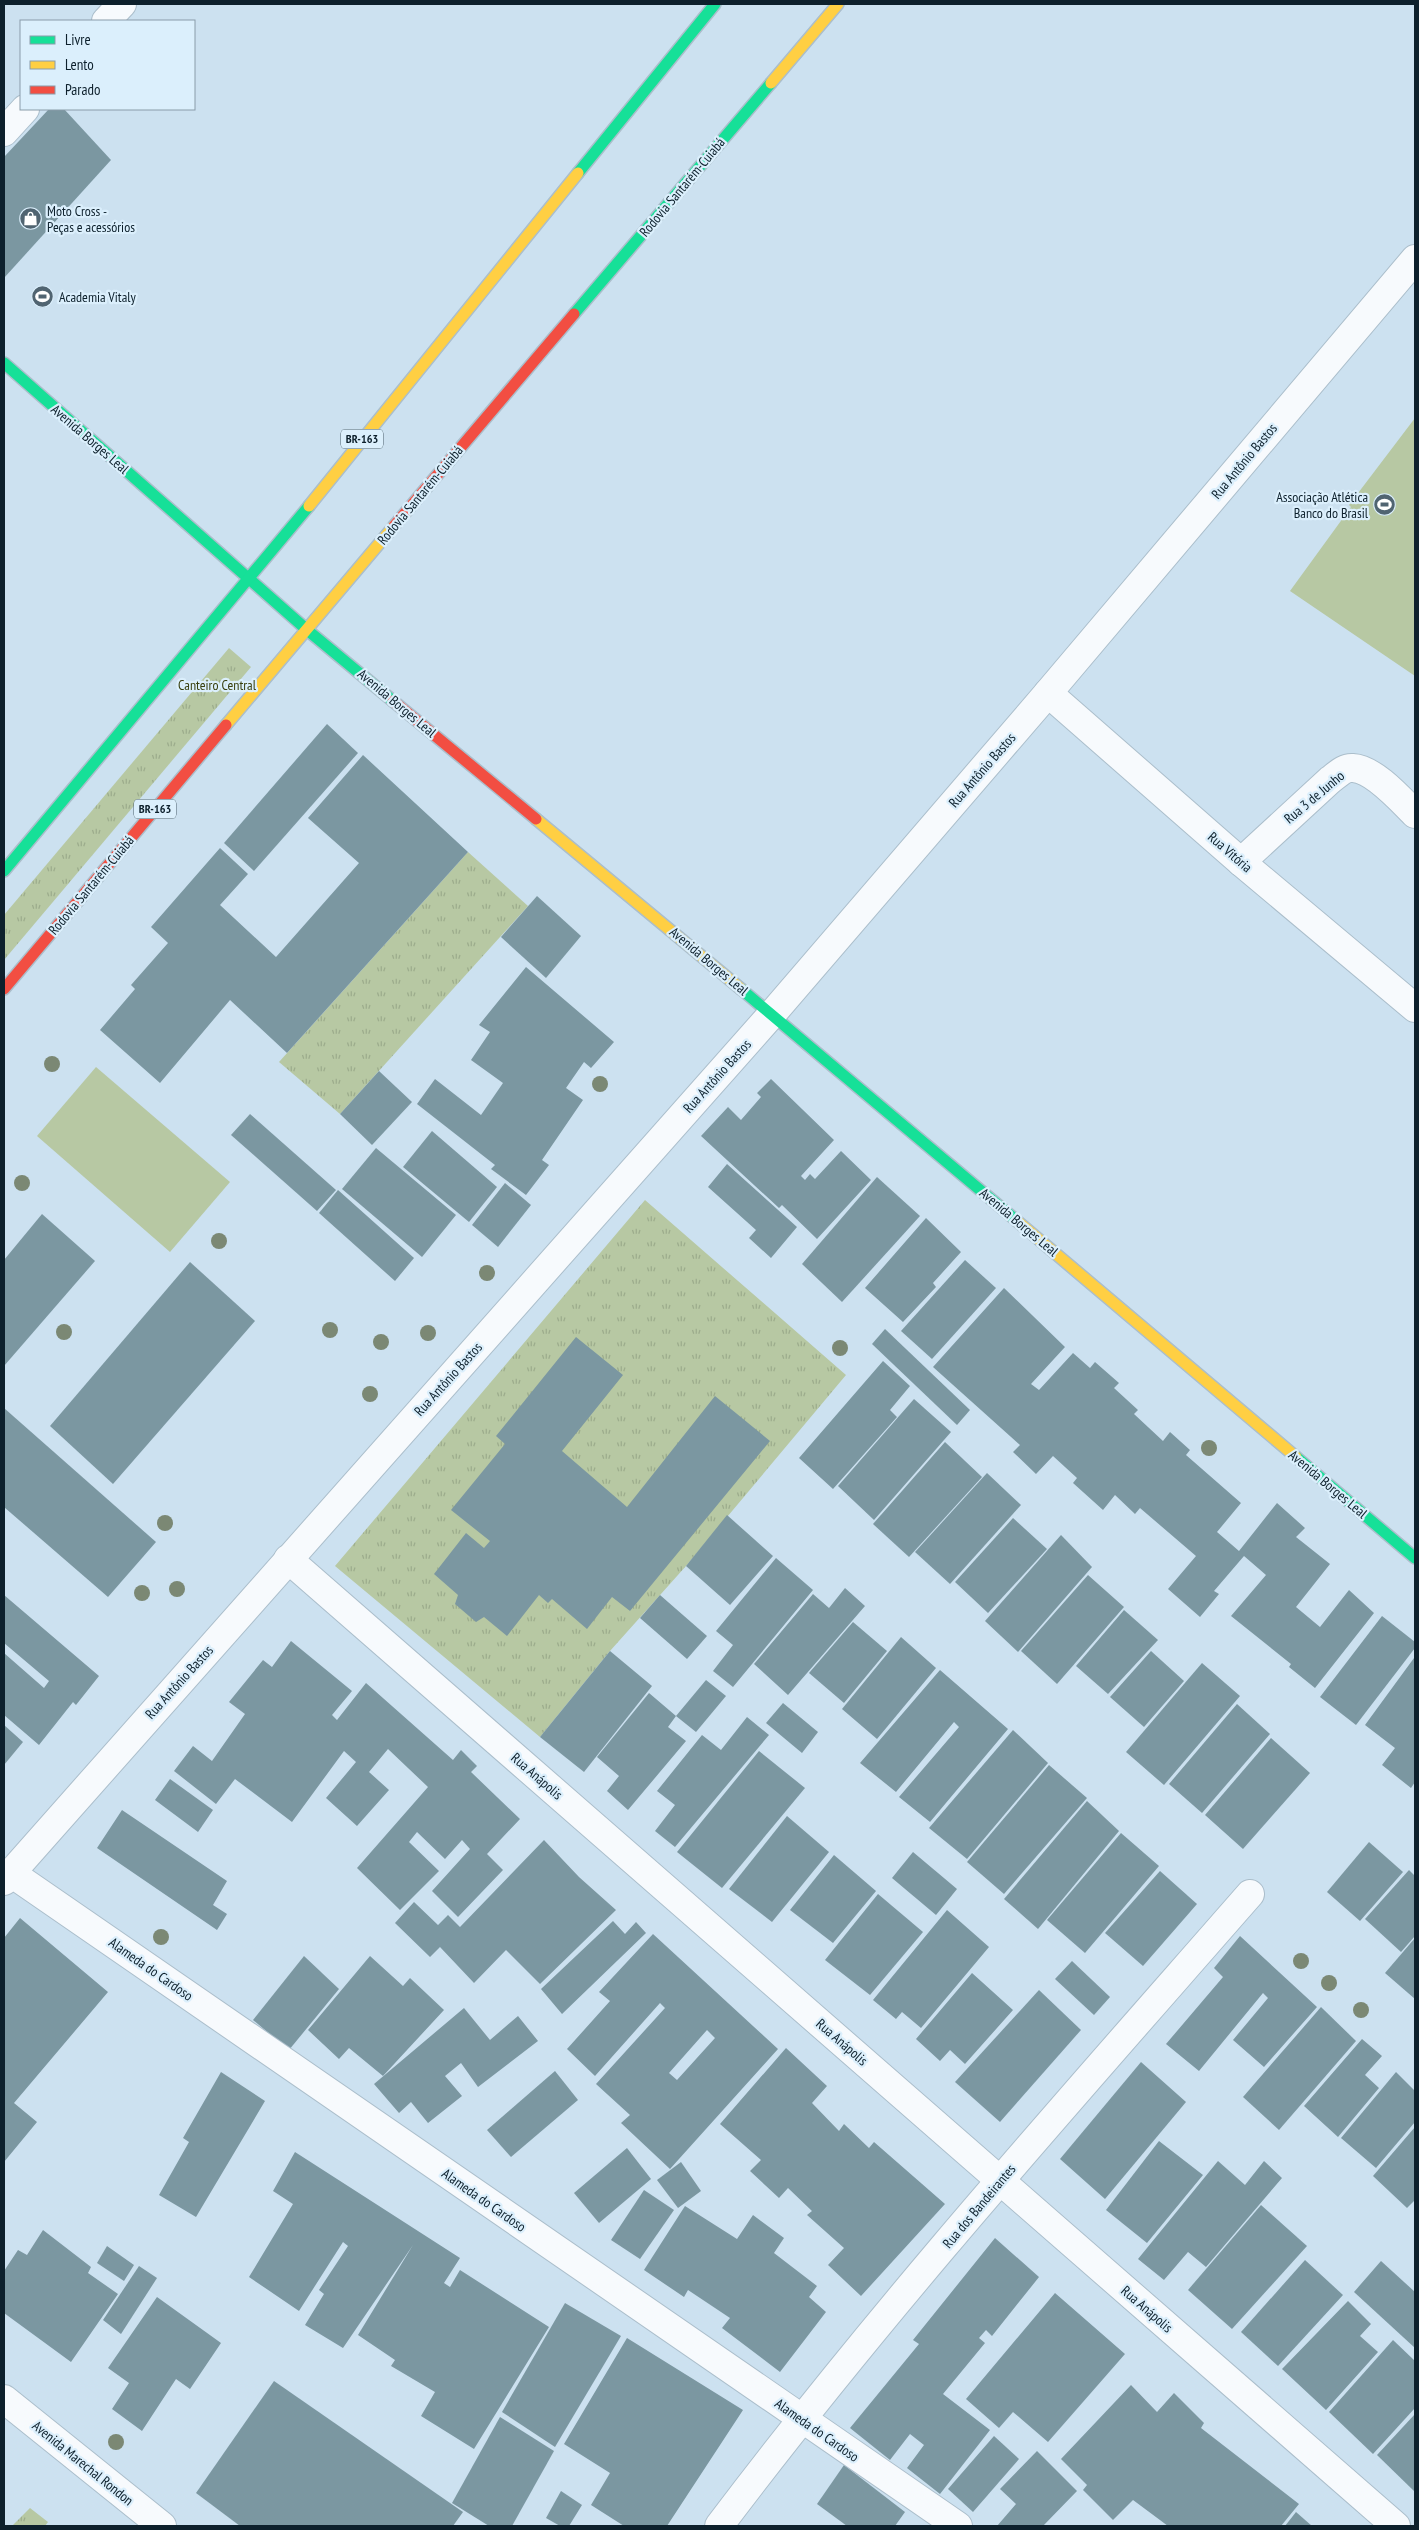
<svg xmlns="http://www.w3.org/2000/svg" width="1419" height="2530" viewBox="0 0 1419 2530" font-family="'PT Sans Narrow',sans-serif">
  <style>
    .grass { fill: url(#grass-tufts) }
    .garden { fill: #b7c8a3 }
    .building { fill: #7b97a1; fill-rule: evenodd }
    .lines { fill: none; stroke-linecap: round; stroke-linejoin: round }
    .street-casing { stroke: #abbecb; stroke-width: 30 }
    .fast-casing { stroke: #abbecb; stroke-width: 14 }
    .slow-casing { stroke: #abbecb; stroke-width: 14 }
    .jam-casing { stroke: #abbecb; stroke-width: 14 }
    .street { stroke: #f7fafd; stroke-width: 28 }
    .fast { stroke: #16e098; stroke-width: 11 }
    .slow { stroke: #ffcf43; stroke-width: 11 }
    .jam { stroke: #f24e42; stroke-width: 11 }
    .tree { fill: #7b8874 }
    .labels { text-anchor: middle; stroke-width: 4.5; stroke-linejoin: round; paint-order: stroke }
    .shield { fill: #dbeffc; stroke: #4b5e6a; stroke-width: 1 }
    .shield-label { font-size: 12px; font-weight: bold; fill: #0d202c }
    .street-label { font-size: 14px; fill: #0d202c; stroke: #dbeffc }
    .poi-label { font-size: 14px; fill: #0d202c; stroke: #dbeffc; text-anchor: start }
    .park-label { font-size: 14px; fill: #383f0e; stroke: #dbeffc }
  </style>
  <defs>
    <pattern id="grass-tufts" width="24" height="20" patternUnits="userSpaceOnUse" patternTransform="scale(1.25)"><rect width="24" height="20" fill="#b7c8a3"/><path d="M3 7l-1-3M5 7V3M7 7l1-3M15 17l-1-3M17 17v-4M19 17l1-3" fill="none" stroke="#9cac8c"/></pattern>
  </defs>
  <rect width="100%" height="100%" fill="#cce1f0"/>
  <!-- grass -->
  <g class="grass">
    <path d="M229 648 251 667 4 960V915Z"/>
    <path d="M468 852 528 906 340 1114 279 1062Z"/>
    <path d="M645 1200 846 1375 686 1566 610 1651 540 1737 335 1566Z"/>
    <path d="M30 2508 48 2522 45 2526H12Z"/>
  </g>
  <!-- garden -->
  <g class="garden">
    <path d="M1415 418V676L1290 591 1351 507 1349 505Z"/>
    <path d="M96 1067 230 1182 170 1252 37 1136Z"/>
  </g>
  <!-- building -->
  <g class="building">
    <path d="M49 109H64L111 160 4 278V157Z"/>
    <path d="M327 724 358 753 254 871 224 843Z"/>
    <path d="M363 755 468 852 287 1053 230 1000 160 1083 100 1030 135 989 131 985 168 943 151 927 220 848 248 874 220 905 276 957 359 863 308 818Z"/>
    <path d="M537 896 581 936 546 978 501 937Z"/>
    <path d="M526 967 614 1042 591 1068 584 1062 566 1088 583 1100 542 1160 549 1165 526 1195 491 1169 495 1165 417 1104 435 1079 481 1115 503 1083 471 1060 490 1032 479 1025Z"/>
    <path d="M379 1071 412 1102 372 1145 340 1114Z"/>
    <path d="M771 1079 834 1140 801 1176 805 1180 810 1174 815 1179 841 1151 871 1180 817 1239 782 1205 779 1208 701 1136 728 1107 741 1120 761 1097 757 1093Z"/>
    <path d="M250 1114 336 1190 317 1211 231 1135Z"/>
    <path d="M432 1131 497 1187 469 1222 403 1167Z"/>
    <path d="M376 1148 456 1215 422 1257 342 1189Z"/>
    <path d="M727 1164 797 1227 771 1258 749 1238 756 1230 708 1187Z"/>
    <path d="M877 1177 920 1216 842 1302 802 1264Z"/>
    <path d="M505 1183 531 1205 498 1247 472 1225Z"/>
    <path d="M338 1190 414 1258 395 1281 319 1213Z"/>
    <path d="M42 1214 95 1261 4 1366V1260Z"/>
    <path d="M926 1218 961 1252 933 1283 936 1287 903 1322 865 1288Z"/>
    <path d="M965 1260 996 1288 932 1359 901 1331Z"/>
    <path d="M190 1262 255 1321 113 1484 50 1426Z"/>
    <path d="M1004 1288 1065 1347 1031 1384 1039 1390 1073 1353 1090 1368 1095 1362 1119 1383 1114 1388 1138 1410 1134 1414 1163 1441 1170 1432 1190 1450 1186 1455 1241 1503 1217 1532 1239 1551 1277 1503 1305 1528 1296 1537 1330 1564 1296 1607 1320 1627 1349 1590 1374 1613 1315 1688 1289 1667 1291 1664 1231 1616 1266 1575 1244 1556 1214 1591 1219 1594 1200 1617 1168 1589 1196 1556 1140 1508 1135 1514 1115 1495 1103 1510 1073 1483 1077 1478 1053 1456 1036 1474 1013 1452 1020 1445 933 1367Z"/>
    <path d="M885 1329 970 1410 957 1425 872 1344Z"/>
    <path d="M576 1337 623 1375 562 1451 627 1507 715 1396 770 1441 630 1611 612 1597 587 1629 552 1599 548 1603 539 1595 507 1636 484 1617 476 1622 455 1604 458 1595 434 1574 466 1533 484 1548 490 1541 451 1510 505 1444 496 1436Z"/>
    <path d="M883 1361 910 1386 890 1410 897 1417 833 1489 799 1458Z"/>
    <path d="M914 1399 951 1432 874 1520 838 1486Z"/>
    <path d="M4 1408 156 1542 108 1597 4 1507Z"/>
    <path d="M945 1442 982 1477 909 1557 873 1524Z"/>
    <path d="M987 1473 1021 1505 950 1584 915 1552Z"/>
    <path d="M727 1515 773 1556 730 1605 686 1566Z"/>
    <path d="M1013 1518 1047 1549 988 1613 955 1582Z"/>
    <path d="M1061 1535 1092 1567 1018 1652 985 1621Z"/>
    <path d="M776 1558 813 1590 733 1687 713 1671 733 1645 716 1631Z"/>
    <path d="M1088 1575 1124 1607 1057 1684 1021 1651Z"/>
    <path d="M845 1588 865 1606 788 1695 754 1664 813 1594 829 1608Z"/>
    <path d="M4 1595 99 1676 76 1705 73 1702 39 1745 4 1715V1653L44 1688 49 1681 4 1643Z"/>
    <path d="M660 1595 707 1636 687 1659 640 1618Z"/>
    <path d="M1124 1610 1158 1640 1108 1694 1076 1666Z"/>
    <path d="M1382 1616 1415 1642V1648L1356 1725 1320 1697Z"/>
    <path d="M853 1622 887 1651 844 1703 809 1673Z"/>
    <path d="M901 1637 936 1668 877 1739 842 1709Z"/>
    <path d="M291 1641 352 1691 332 1715 337 1720 366 1683 453 1760 461 1750 477 1766 471 1772 520 1819 487 1854 503 1870 458 1917 432 1891 470 1849 462 1840 445 1859 417 1832 409 1842 439 1871 400 1910 357 1868 428 1787 388 1749 369 1772 389 1790 357 1826 326 1798 356 1762 344 1751 292 1822 235 1779 216 1804 174 1771 193 1746 212 1761 245 1714 229 1702 263 1660 272 1667Z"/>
    <path d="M610 1651 652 1686 584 1772 540 1737Z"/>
    <path d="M1151 1651 1184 1681 1144 1727 1110 1697Z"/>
    <path d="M1414 1658 1415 1782 1411 1788 1382 1765 1395 1748 1365 1725Z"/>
    <path d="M1202 1663 1240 1696 1164 1785 1126 1752Z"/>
    <path d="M940 1670 1008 1729 930 1822 899 1797 959 1727 954 1722 896 1792 860 1763Z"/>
    <path d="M706 1680 726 1696 696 1732 676 1716Z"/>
    <path d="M649 1693 676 1716 668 1727 686 1741 628 1810 607 1791 619 1776 597 1757Z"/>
    <path d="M783 1703 818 1732 802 1753 766 1723Z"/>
    <path d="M1237 1704 1270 1734 1202 1813 1169 1784Z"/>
    <path d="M747 1717 769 1735 675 1847 655 1831 675 1805 657 1791 702 1735 721 1750Z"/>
    <path d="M4 1725 23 1742 4 1765Z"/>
    <path d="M1013 1730 1048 1763 967 1859 929 1828Z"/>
    <path d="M1271 1738 1310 1773 1243 1849 1205 1815Z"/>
    <path d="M759 1751 805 1788 722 1888 677 1852Z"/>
    <path d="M1049 1765 1087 1798 1004 1894 967 1862Z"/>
    <path d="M170 1779 213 1810 198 1832 155 1800Z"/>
    <path d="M1087 1801 1119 1831 1038 1929 1004 1899Z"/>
    <path d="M122 1810 227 1881 213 1905 227 1914 217 1930 97 1848Z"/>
    <path d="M787 1816 829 1852 772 1922 729 1889Z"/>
    <path d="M1121 1833 1159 1866 1085 1953 1047 1920Z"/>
    <path d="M544 1840 579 1877 616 1910 540 1984 506 1950 474 1983 440 1947 430 1957 395 1923 414 1902 438 1925 448 1915 460 1927Z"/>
    <path d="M1369 1842 1403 1872 1360 1921 1327 1892Z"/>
    <path d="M913 1852 957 1889 936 1915 892 1878Z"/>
    <path d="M834 1855 876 1891 833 1943 790 1910Z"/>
    <path d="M1409 1870 1415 1876V1936L1401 1952 1365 1919Z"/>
    <path d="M1160 1871 1197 1904 1143 1966 1105 1933Z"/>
    <path d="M878 1894 923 1932 870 1995 825 1960Z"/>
    <path d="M947 1910 989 1947 921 2028 902 2012 896 2019 873 2000Z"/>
    <path d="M20 1918 108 1992 14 2103 37 2122 4 2162V1938Z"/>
    <path d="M613 1921 625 1934 636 1922 646 1933 562 2014 541 1989Z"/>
    <path d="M653 1934 778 2049 670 2169 621 2123 630 2115 596 2084 665 2008 660 2003 595 2076 567 2049 610 2001 599 1992ZM707 2030 715 2038 677 2080 669 2073Z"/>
    <path d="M1240 1936 1317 2007 1264 2067 1233 2040 1268 1998 1263 1993 1199 2071 1166 2044 1223 1977 1214 1968Z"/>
    <path d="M1415 1938V1999L1385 1973Z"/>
    <path d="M304 1956 339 1989 289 2050 253 2020Z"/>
    <path d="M370 1956 403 1986 410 1978 444 2010 383 2076 349 2048 339 2059 308 2030Z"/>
    <path d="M1072 1961 1110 1997 1094 2015 1055 1979Z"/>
    <path d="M972 1973 1013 2010 965 2064 950 2050 940 2061 916 2039Z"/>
    <path d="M1039 1990 1081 2030 1000 2122 955 2082Z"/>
    <path d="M1321 2007 1356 2041 1279 2130 1243 2097Z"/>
    <path d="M464 2008 490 2040 518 2016 538 2041 478 2087 461 2063 445 2076 462 2096 428 2123 411 2102 399 2113 374 2084Z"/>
    <path d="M1362 2039 1382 2056 1365 2075 1379 2088 1338 2137 1304 2106Z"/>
    <path d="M786 2048 827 2086 812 2103 839 2131 844 2124 869 2148 874 2142 945 2204 861 2296 828 2265 844 2248 807 2215 812 2211 788 2188 779 2198 750 2171 761 2160 720 2124Z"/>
    <path d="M1141 2062 1186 2102 1105 2199 1060 2159Z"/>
    <path d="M555 2071 578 2100 511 2157 487 2130Z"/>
    <path d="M221 2072 265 2101 196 2217 159 2195 189 2142 183 2138Z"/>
    <path d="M1396 2072 1415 2091V2122L1376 2168 1341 2138Z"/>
    <path d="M1415 2127V2200L1407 2208 1373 2176Z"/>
    <path d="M1159 2141 1203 2175 1147 2243 1106 2210Z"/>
    <path d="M627 2148 651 2179 599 2223 574 2193Z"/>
    <path d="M295 2152 460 2258 444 2283 450 2287 460 2270 549 2327 474 2449 421 2416 435 2392 391 2366 395 2360 358 2335 413 2245 343 2348 305 2325 324 2294 319 2290 348 2246 343 2242 299 2311 249 2277 293 2204 273 2191Z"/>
    <path d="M1218 2161 1245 2185 1264 2161 1282 2178 1206 2267 1188 2252 1164 2280 1138 2259Z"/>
    <path d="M681 2162 701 2191 678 2208 657 2180Z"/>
    <path d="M644 2190 674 2210 640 2259 611 2240Z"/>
    <path d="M1261 2205 1307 2246 1232 2329 1188 2290Z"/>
    <path d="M685 2206 737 2239 753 2215 784 2238 774 2253 817 2286 809 2297 826 2312 780 2372 722 2328 730 2318 688 2290 684 2297 644 2270Z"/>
    <path d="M43 2230 91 2267 88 2273 118 2294 71 2362 4 2313V2271L18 2250 27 2255Z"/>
    <path d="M995 2238 1039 2277 992 2336 986 2330 979 2338 985 2343 943 2394 990 2430 940 2494 907 2468 924 2445 910 2434 890 2460 850 2428 919 2344 913 2340Z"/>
    <path d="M107 2246 134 2265 124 2281 97 2263Z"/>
    <path d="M1305 2260 1343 2295 1278 2366 1241 2332Z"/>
    <path d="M1381 2261 1415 2292V2348L1354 2292Z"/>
    <path d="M139 2266 157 2278 121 2334 103 2320Z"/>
    <path d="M1055 2293 1125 2354 1048 2442 1013 2412 999 2428 966 2399Z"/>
    <path d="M157 2297 221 2343 190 2389 176 2379 142 2431 112 2409 129 2383 108 2368Z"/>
    <path d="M1348 2301 1371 2324 1360 2336 1378 2352 1326 2410 1282 2369Z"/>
    <path d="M565 2303 621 2336 555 2447 502 2412Z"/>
    <path d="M627 2338 743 2410 667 2526H624L591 2505 610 2473 564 2444Z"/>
    <path d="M1393 2340 1415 2361V2408L1373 2454 1329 2412Z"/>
    <path d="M274 2381 463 2512 453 2526H240L196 2493Z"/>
    <path d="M1131 2385 1157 2412 1174 2393 1204 2423 1201 2428 1299 2504 1281 2526H1168L1133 2500 1113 2520 1083 2490 1087 2485 1061 2459Z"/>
    <path d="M1415 2414V2492L1377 2455Z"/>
    <path d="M500 2417 554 2451 512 2526H489L452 2503Z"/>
    <path d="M994 2436 1019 2459 973 2512 948 2489Z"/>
    <path d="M1037 2451 1077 2491 1043 2526H997L1016 2504 1000 2489Z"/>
    <path d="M844 2465 905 2512 895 2526H847L817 2504Z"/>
    <path d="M561 2491 582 2505 569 2526H560L546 2518Z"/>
    <path d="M1296 2512 1312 2526H1285Z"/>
  </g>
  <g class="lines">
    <defs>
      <g id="street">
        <path d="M106 21 122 4"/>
        <path d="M4 132 25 109"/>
        <path d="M1048 693 1241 862 1415 1008"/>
        <path d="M1241 862 1330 780C1337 775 1344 767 1353 768 1374 769 1401 800 1415 814"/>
        <path d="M288 1559 1396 2526"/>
        <path d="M11 1873 958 2526"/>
        <path d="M4 1881 772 1014 1048 693 1415 259"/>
        <path d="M4 2399 162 2526"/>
        <path d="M719 2526C885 2306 1069 2101 1250 1894"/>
      </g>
      <g id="fast">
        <path d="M578 173 715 4"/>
        <path d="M574 314 771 83"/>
        <path d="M4 363 306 629 393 701"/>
        <path d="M4 871 309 506"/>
        <path d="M741 989 1017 1221"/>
        <path d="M1296 1457 1415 1558"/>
      </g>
      <g id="slow">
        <path d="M771 83 838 4"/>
        <path d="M309 506 578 173"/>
        <path d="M226 725 394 526"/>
        <path d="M536 819 741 989"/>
        <path d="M1017 1221 1296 1457"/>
      </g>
      <g id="jam">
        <path d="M394 526 574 314"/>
        <path d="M393 701 536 819"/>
        <path d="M4 989 226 725"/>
      </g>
    </defs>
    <!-- street casing -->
    <use href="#street" class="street-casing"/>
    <!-- fast casing -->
    <use href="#fast" class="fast-casing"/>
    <!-- slow casing -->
    <use href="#slow" class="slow-casing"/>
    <!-- jam casing -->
    <use href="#jam" class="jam-casing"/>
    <!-- street -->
    <use href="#street" class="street"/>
    <!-- fast -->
    <use href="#fast" class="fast"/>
    <!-- slow -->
    <use href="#slow" class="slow"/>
    <!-- jam -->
    <use href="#jam" class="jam"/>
  </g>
  <!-- trees -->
  <g class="tree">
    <circle cx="52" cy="1064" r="8"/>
    <circle cx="600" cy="1084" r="8"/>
    <circle cx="22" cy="1183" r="8"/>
    <circle cx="219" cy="1241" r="8"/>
    <circle cx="487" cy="1273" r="8"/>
    <circle cx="330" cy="1330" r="8"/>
    <circle cx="64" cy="1332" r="8"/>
    <circle cx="428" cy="1333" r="8"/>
    <circle cx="381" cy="1342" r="8"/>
    <circle cx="840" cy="1348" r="8"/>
    <circle cx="370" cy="1394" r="8"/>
    <circle cx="1209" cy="1448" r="8"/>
    <circle cx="165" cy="1523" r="8"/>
    <circle cx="177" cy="1589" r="8"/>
    <circle cx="142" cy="1593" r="8"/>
    <circle cx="161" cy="1937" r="8"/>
    <circle cx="1301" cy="1961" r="8"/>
    <circle cx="1329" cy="1983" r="8"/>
    <circle cx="1361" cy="2010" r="8"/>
    <circle cx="116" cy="2442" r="8"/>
  </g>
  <!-- icons -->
  <defs>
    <symbol id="shop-disc" viewBox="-11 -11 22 22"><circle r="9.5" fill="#506471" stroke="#dbeffc"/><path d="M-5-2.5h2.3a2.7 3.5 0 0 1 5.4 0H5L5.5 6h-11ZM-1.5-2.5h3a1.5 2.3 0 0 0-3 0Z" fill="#fff"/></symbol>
    <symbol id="stadium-disc" viewBox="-11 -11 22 22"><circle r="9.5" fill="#506471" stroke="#dbeffc"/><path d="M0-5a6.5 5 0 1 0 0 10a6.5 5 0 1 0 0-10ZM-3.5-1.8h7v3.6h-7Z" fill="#fff"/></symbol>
  </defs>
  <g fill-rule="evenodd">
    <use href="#shop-disc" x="18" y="206" width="25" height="25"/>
    <use href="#stadium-disc" x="30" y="284" width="25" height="25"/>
    <use href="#stadium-disc" x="1372" y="492" width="25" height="25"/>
  </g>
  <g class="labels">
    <!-- shield labels -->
    <g class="shield">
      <rect x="341" y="429.5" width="42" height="19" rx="4"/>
      <rect x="134" y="799.5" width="42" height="19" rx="4"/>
    </g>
    <g class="shield-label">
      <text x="362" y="443">BR-163</text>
      <text x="155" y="813">BR-163</text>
    </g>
    <!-- street labels -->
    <g class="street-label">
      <text transform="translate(682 187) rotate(-50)" y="5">Rodovia Santarém-Cuiabá</text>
      <text transform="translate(90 439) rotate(41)" y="5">Avenida Borges Leal</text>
      <text transform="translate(1244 461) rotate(-50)" y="5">Rua Antônio Bastos</text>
      <text transform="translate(420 495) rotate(-50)" y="5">Rodovia Santarém-Cuiabá</text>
      <text transform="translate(397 703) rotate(40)" y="5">Avenida Borges Leal</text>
      <text transform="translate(982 770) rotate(-49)" y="5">Rua Antônio Bastos</text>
      <text transform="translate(1314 797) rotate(-40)" y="5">Rua 3 de Junho</text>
      <text transform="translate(1230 852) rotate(41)" y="5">Rua Vitória</text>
      <text transform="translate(91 885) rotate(-50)" y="5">Rodovia Santarém-Cuiabá</text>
      <text transform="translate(709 961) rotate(40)" y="5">Avenida Borges Leal</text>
      <text transform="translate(717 1076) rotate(-48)" y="5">Rua Antônio Bastos</text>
      <text transform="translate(1019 1222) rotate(40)" y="5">Avenida Borges Leal</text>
      <text transform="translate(448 1379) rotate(-48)" y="5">Rua Antônio Bastos</text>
      <text transform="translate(1328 1484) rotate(40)" y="5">Avenida Borges Leal</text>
      <text transform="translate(179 1682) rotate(-48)" y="5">Rua Antônio Bastos</text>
      <text transform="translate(537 1776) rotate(41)" y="5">Rua Anápolis</text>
      <text transform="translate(151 1969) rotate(35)" y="5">Alameda do Cardoso</text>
      <text transform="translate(842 2042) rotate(41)" y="5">Rua Anápolis</text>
      <text transform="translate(484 2200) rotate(35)" y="5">Alameda do Cardoso</text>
      <text transform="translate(979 2206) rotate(-50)" y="5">Rua dos Bandeirantes</text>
      <text transform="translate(1147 2309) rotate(41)" y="5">Rua Anápolis</text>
      <text transform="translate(817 2430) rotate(35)" y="5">Alameda do Cardoso</text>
      <text transform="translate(83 2463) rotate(39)" y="5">Avenida Marechal Rondon</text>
    </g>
    <!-- poi labels -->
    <g class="poi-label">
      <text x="47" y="216">Moto Cross -<tspan x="47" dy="16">Peças e acessórios</tspan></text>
      <text x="59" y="302">Academia Vitaly</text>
      <text x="1368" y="502" text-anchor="end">Associação Atlética<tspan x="1368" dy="16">Banco do Brasil</tspan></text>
    </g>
    <!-- park labels -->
    <g class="park-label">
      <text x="217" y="690">Canteiro Central</text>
    </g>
  </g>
  <!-- border -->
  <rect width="1419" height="2530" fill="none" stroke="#0d202c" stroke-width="10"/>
  <!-- legend -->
  <rect x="20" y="20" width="175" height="90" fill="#dbeffc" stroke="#899ca9"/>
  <rect x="30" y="36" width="25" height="8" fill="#16e098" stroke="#899ca9"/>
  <text x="65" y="45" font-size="15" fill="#0d202c">Livre</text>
  <rect x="30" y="61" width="25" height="8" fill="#ffcf43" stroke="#899ca9"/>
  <text x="65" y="70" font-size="15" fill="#0d202c">Lento</text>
  <rect x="30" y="86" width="25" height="8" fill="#f24e42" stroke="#899ca9"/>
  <text x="65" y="95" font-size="15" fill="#0d202c">Parado</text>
</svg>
